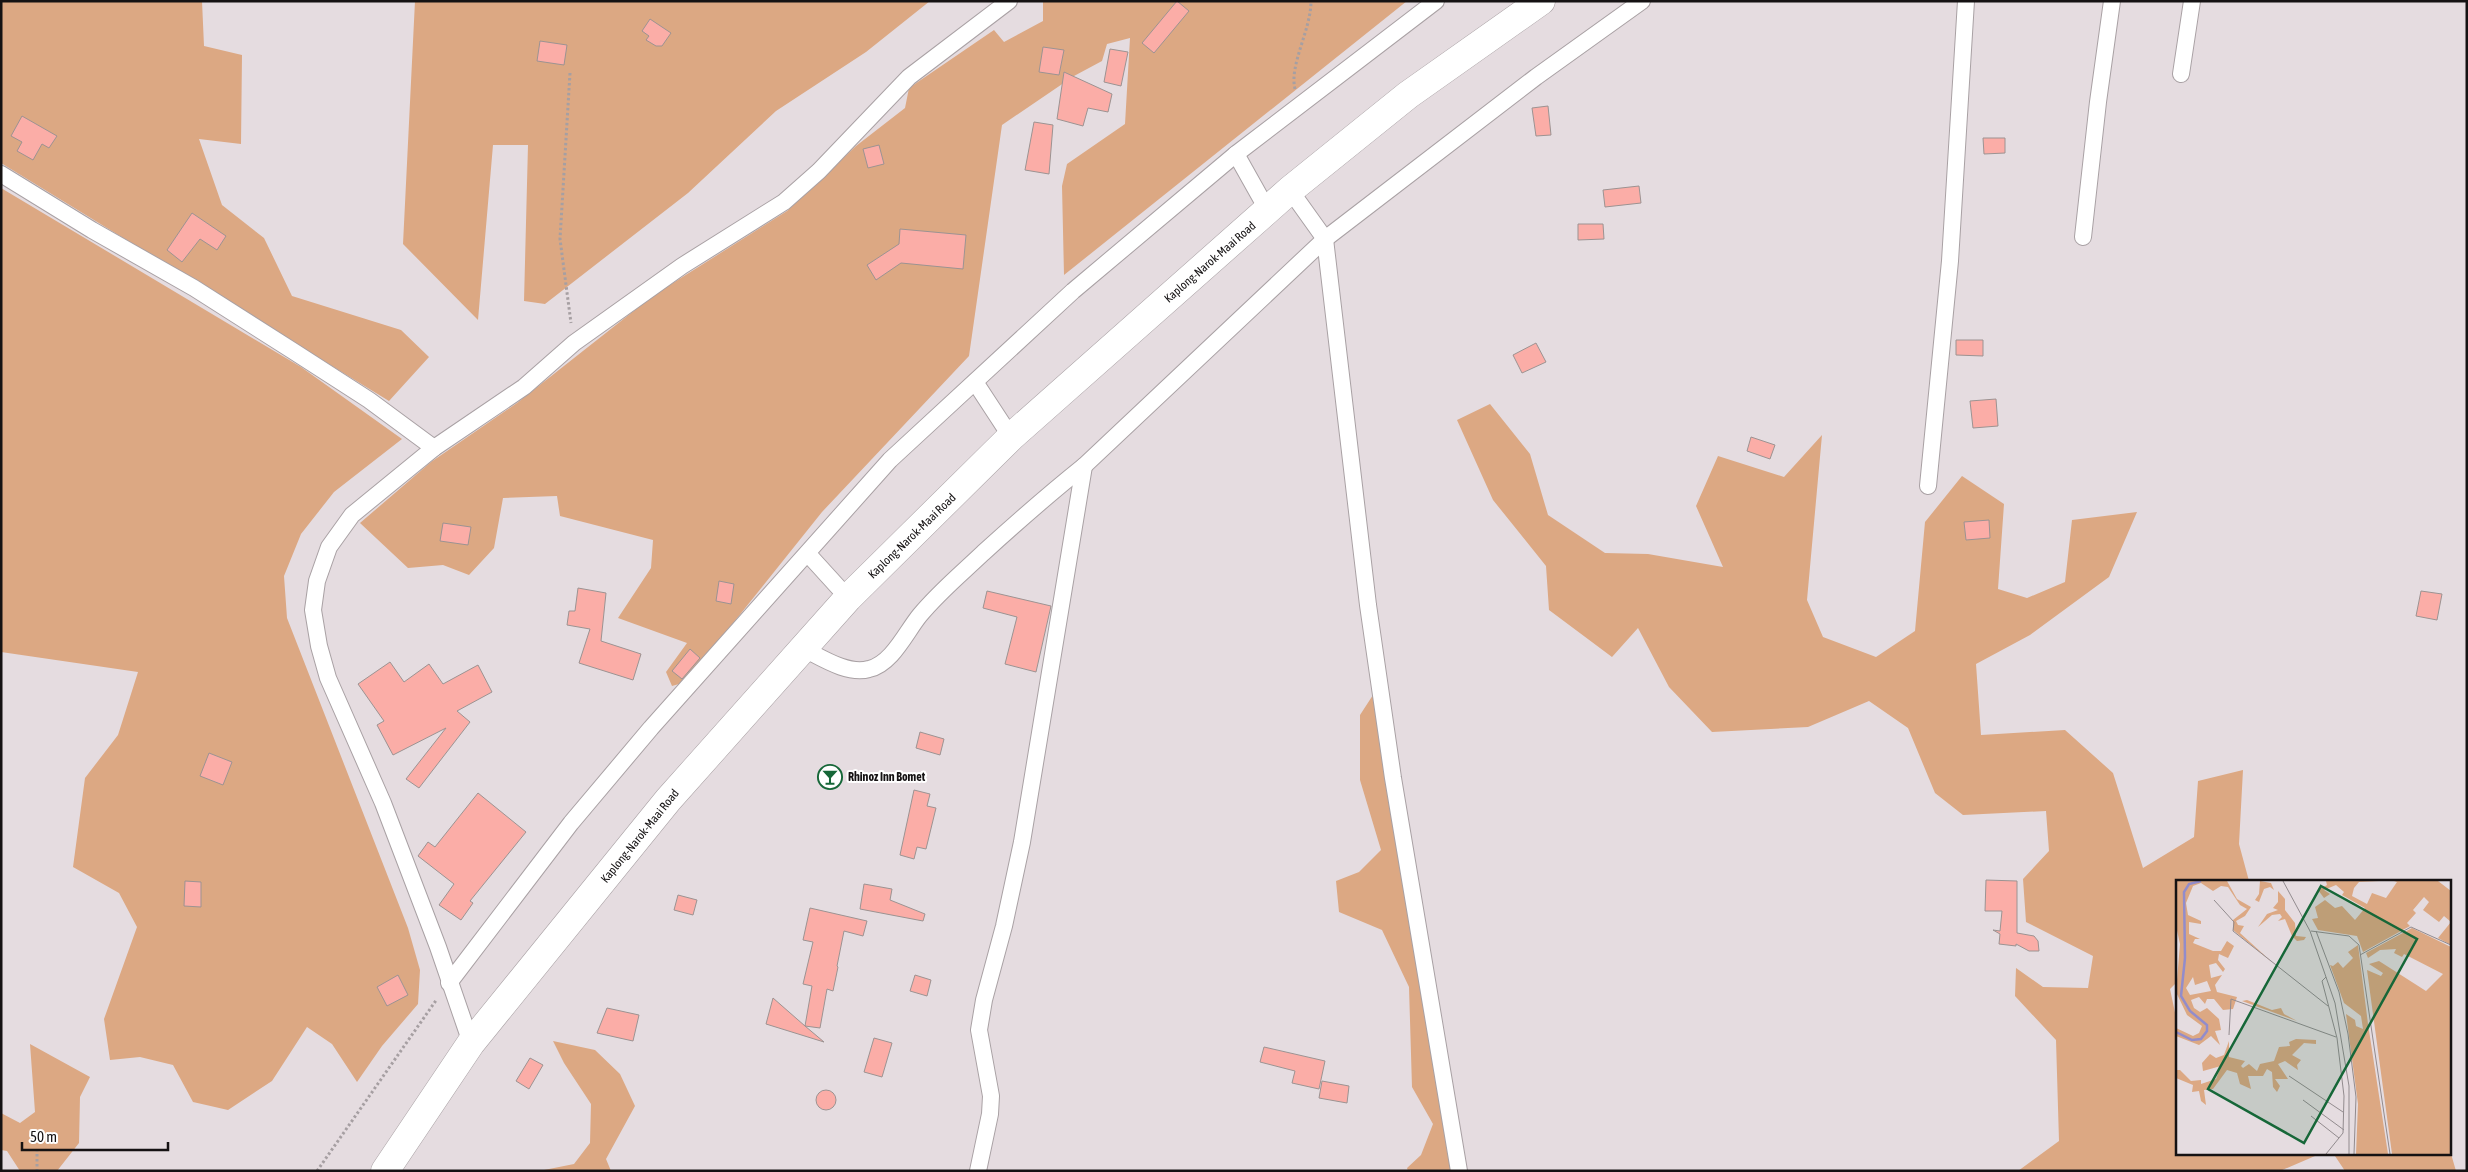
<svg xmlns="http://www.w3.org/2000/svg" width="2468" height="1172" viewBox="0 0 2468 1172" font-family="'Asap Condensed',sans-serif">
  <style>
    .green { fill: #dca883 }
    .building { fill: #fbada7; stroke: #9c9392 }
    .lines { fill: none; stroke-linecap: round; stroke-linejoin: round }
    .street-casing { stroke: #a9a1a4; stroke-width: 18 }
    .highway-casing { stroke: #a9a1a4; stroke-width: 29 }
    .path { stroke: #a69fa2; stroke-width: 3; stroke-dasharray: 2.5 2.5; stroke-linecap: butt }
    .street { stroke: #fff; stroke-width: 16 }
    .highway { stroke: #fff; stroke-width: 28 }
    .labels { text-anchor: middle; stroke-width: 4; stroke-linejoin: round; paint-order: stroke }
    .street-label { font-size: 12px; fill: #151213; stroke: #fff }
    .poi-label { font-size: 12px; font-weight: bold; fill: #151213; stroke: #fff; text-anchor: start }
    .inset-river { fill: none; stroke: #928ccb; stroke-width: 2.5 }
    .inset-road { fill: none; stroke: #928b8e; stroke-width: 1 }
    .view { fill: #166738; fill-opacity: 0.15; stroke: #166738; stroke-width: 2.5 }
    .inset-edge { fill: none; stroke: #151213; stroke-width: 2.5 }
  </style>
  <rect width="100%" height="100%" fill="#e5dce0"/>
  <!-- green -->
  <g class="green">
    <path d="M1 1H202L204 46 242 55 241 144 199 139 222 205 264 238 292 296 401 330 429 357 389 401 1 163Z"/>
    <path d="M415 1H930L866 52 776 111 688 193 545 304 524 301 528 145H493L478 320 403 244Z"/>
    <path d="M1043 1H1407L1064 275 1062 186 1067 164 1125 124 1130 38 1107 44 1102 61 1074 76 1002 125 969 356 822 512 686 682 672 686 666 672 687 643 618 618 651 568 653 540 560 516 557 496 503 498 494 548 469 575 443 565 408 568 360 523 431 462 517 403 654 295 787 211 856 146 905 108 909 88 994 30 1004 42 1043 21Z"/>
    <path d="M1 188 301 367 402 439 334 492 301 534 284 576 287 618 408 928 420 970 418 1004 382 1046 357 1082 332 1044 307 1027 272 1081 228 1110 193 1102 173 1065 140 1057 110 1060 104 1019 137 927 119 893 73 867 85 778 118 735 138 672 1 652Z"/>
    <path d="M1490 404 1530 454 1548 515 1605 553 1648 554 1723 567 1696 506 1718 456 1784 477 1822 435 1807 600 1823 637 1876 657 1915 631 1925 522 1962 476 2004 504 1998 589 2027 598 2065 582 2072 520 2137 512 2109 577 2030 635 1976 664 1981 735 2065 730 2113 773 2143 868 2194 837 2198 781 2243 770 2239 844 2249 881H2177V982L2170 989 2177 1022V1153H2322L2280 1171H2018L2059 1141 2056 1040 2015 996 2016 968 2043 987 2088 988 2093 956 2026 922 2023 879 2049 851 2046 811 1963 815 1935 793 1908 728 1869 701 1808 727 1712 732 1669 687 1638 628 1612 657 1549 610 1546 566 1493 500 1457 420Z"/>
    <path d="M1373 695 1453 1171H1408L1407 1168 1421 1155 1433 1124 1412 1087 1409 987 1382 930 1339 912 1336 881 1359 872 1381 850 1360 780V715Z"/>
    <path d="M553 1041 595 1050 620 1074 635 1106 606 1159 611 1171H539L574 1164 590 1143 591 1104 564 1063Z"/>
    <path d="M30 1044 90 1077 80 1097 79 1143 57 1171H20L7 1151 1 1150V1113L20 1123 35 1112Z"/>
    <path d="M2449 1147 2456 1171H2345L2333 1153H2449Z"/>
  </g>
  <!-- building -->
  <g class="building">
    <path d="M1177 1 1189 11 1154 53 1142 43Z"/>
    <path d="M650 19 671 33 662 46H656L646 40 649 36 642 31Z"/>
    <path d="M540 41 567 45 564 65 537 61Z"/>
    <path d="M1043 47 1064 50 1059 75 1039 72Z"/>
    <path d="M1110 49 1128 52 1121 86 1104 82Z"/>
    <path d="M1064 72 1112 94 1108 112 1088 108 1083 126 1057 119Z"/>
    <path d="M1548 106 1551 135 1536 136 1532 108Z"/>
    <path d="M22 116 57 136 49 148 42 144 33 160 17 151 22 142 11 136Z"/>
    <path d="M1034 122 1053 125 1049 174 1025 170Z"/>
    <path d="M1983 138H2005V153L1984 154Z"/>
    <path d="M879 145 884 164 868 168 863 149Z"/>
    <path d="M1639 186 1641 203 1605 207 1603 190Z"/>
    <path d="M192 213 226 236 217 250 200 239 182 262 167 250Z"/>
    <path d="M1578 224H1603L1604 239 1578 240Z"/>
    <path d="M900 229 966 235 963 269 901 263 876 280 867 265 899 244Z"/>
    <path d="M1956 340H1983V356L1956 355Z"/>
    <path d="M1536 343 1546 362 1522 373 1513 355Z"/>
    <path d="M1996 399 1998 426 1973 428 1970 401Z"/>
    <path d="M1751 437 1775 445 1770 459 1747 451Z"/>
    <path d="M1989 520 1990 538 1966 540 1964 522Z"/>
    <path d="M443 523 471 527 468 545 440 541Z"/>
    <path d="M719 581 734 584 731 604 716 601Z"/>
    <path d="M578 588 606 593 601 641 641 654 633 680 579 663 590 629 567 625 569 611H575Z"/>
    <path d="M987 591 1051 606 1036 672 1005 664 1017 617 983 608Z"/>
    <path d="M2421 591 2442 594 2437 620 2416 616Z"/>
    <path d="M690 649 700 658 682 679 672 671Z"/>
    <path d="M390 662 404 682 429 664 443 684 478 665 492 692 457 711 470 722 419 788 406 779 446 728 393 755 377 725 384 721 358 684Z"/>
    <path d="M920 732 944 739 940 755 916 748Z"/>
    <path d="M209 753 232 762 223 785 200 776Z"/>
    <path d="M914 790 930 794 927 806 936 808 926 849 917 847 914 859 900 855Z"/>
    <path d="M478 793 526 832 470 901 473 903 461 920 439 905 454 884 418 856 428 842 435 847Z"/>
    <path d="M1986 880 2017 881V933L2034 936 2038 941 2039 951H2029L2016 944V946L1999 944 2000 934 1993 930 2000 931 2002 911H1985Z"/>
    <path d="M185 881 201 882V907L184 906Z"/>
    <path d="M864 884 892 889 890 900 925 914 923 921 860 909Z"/>
    <path d="M678 895 697 900 693 915 674 910Z"/>
    <path d="M810 908 867 921 863 936 844 931 837 966 838 967 833 991 827 989 820 1028 805 1026 824 1042 766 1024 773 998 805 1026 812 986 803 984 813 942 803 940Z"/>
    <path d="M398 975 408 995 387 1006 377 987Z"/>
    <path d="M915 975 931 980 927 996 910 991Z"/>
    <path d="M607 1008 639 1015 633 1041 597 1033Z"/>
    <path d="M874 1038 892 1043 882 1077 864 1072Z"/>
    <path d="M1264 1047 1325 1061 1319 1089 1292 1083 1295 1071 1260 1062Z"/>
    <path d="M530 1058 543 1065 529 1089 516 1081Z"/>
    <path d="M1322 1081 1349 1086 1347 1103 1319 1098Z"/>
    <circle cx="826" cy="1100" r="10"/>
  </g>
  <g class="lines">
    <defs>
      <g id="street">
        <path d="M2181 74 2192 1"/>
        <path d="M1236 154 1268 211"/>
        <path d="M1 174 92 230 194 288 293 351 369 400 434 448"/>
        <path d="M1290 190 1325 239 1368 605 1393 778 1459 1171"/>
        <path d="M2083 237 2098 102 2112 1"/>
        <path d="M975 382 1011 437"/>
        <path d="M1928 486 1950 261 1966 1"/>
        <path d="M808 554 848 598"/>
        <path d="M804 649C822 658 848 675 869 669 892 664 906 632 920 615 939 592 962 573 983 553 1016 523 1049 494 1084 466L1325 239 1536 77 1642 1"/>
        <path d="M449 983 571 823 651 728 890 460 1073 291 1236 154 1436 1"/>
        <path d="M471 1043 438 947 383 803 328 678 319 646 313 610 317 581 329 547 352 515 434 448 524 387 574 343 682 266 784 202 819 171 909 77 1009 1"/>
        <path d="M978 1171 990 1114 991 1096 979 1030 984 1000 1004 926 1022 842 1084 466"/>
      </g>
      <path id="highway" d="M385 1171 471 1043 668 800 848 598 1011 437 1290 190 1408 95 1541 1"/>
    </defs>
    <!-- street casing -->
    <use href="#street" class="street-casing"/>
    <!-- highway casing -->
    <use href="#highway" class="highway-casing"/>
    <!-- path -->
    <g class="path">
      <path d="M570 73 560 239 571 323"/>
      <path d="M1295 89C1289 65 1311 30 1311 1"/>
      <path d="M37 1149V1171"/>
      <path d="M317 1171 437 999"/>
    </g>
    <!-- street -->
    <use href="#street" class="street"/>
    <!-- highway -->
    <use href="#highway" class="highway"/>
  </g>
  <!-- icons -->
  <defs>
    <symbol id="bar-ring" viewBox="-11 -11 22 22"><circle r="9.5" fill="#fff" stroke="#166738" stroke-width="1.5"/><path d="M-6-5H6L.8 .8V4.5H3.5V6h-7V4.5H-.8V.8Z" fill="#166738"/></symbol>
  </defs>
  <g fill-rule="evenodd">
    <use href="#bar-ring" x="816" y="763" width="28" height="28"/>
  </g>
  <g class="labels">
    <!-- street labels -->
    <g class="street-label">
      <text transform="translate(1210 262) rotate(-41)" y="4">Kaplong-Narok-Maai Road</text>
      <text transform="translate(912 536) rotate(-44)" y="4">Kaplong-Narok-Maai Road</text>
      <text transform="translate(640 836) rotate(-51)" y="4">Kaplong-Narok-Maai Road</text>
    </g>
    <!-- poi labels -->
    <g class="poi-label">
      <text x="848" y="781">Rhinoz Inn Bomet</text>
    </g>
  </g>
  <!-- overview -->
  <g transform="translate(2176 880)">
    <rect width="275" height="275" fill="#e5dce0"/>
    <path d="M0 1H51L61 19 75 27 69 36 60 41 62 45 68 46 64 53 97 83 57 50V40L71 29 64 25 52 7 45 6 37 11 25 3 17 6 10 23 12 35 25 41V44L13 42V54L24 59H19L17 63 37 71H45L51 61 58 66 52 78 43 74 42 80 49 89 47 92 40 83 33 85 35 98 46 95 39 105 41 112 61 117 57 129 47 130 38 119H31L29 124 23 117 15 120 18 128 24 132 31 128 43 139 45 150 39 151 44 165 35 156 23 165 0 156V148L17 156 23 153 26 146 11 135 0 112 4 64 0 46ZM17 97 19 105 31 101 35 111 14 115 10 108ZM84 1 95 3 98 10 94 7 88 9 83 22 79 20 83 14ZM150 1H203L183 2 178 8 176 16 191 24 196 13 210 18 221 2 218 1H262L275 11V65L262 58 275 42 268 36 263 42 247 30 253 22 248 17 237 30 240 33 231 43 234 46 187 72 181 56 142 50 136 39 142 38 139 27 149 20 159 28 166 26 179 40 189 28 166 15 168 12 160 5 148 10 154 14 148 18 142 10 151 5ZM102 11 109 19V30L119 43 120 56 130 57 128 60 121 61 116 56 109 39 102 41 106 37 104 34 96 35 82 47 91 34 102 30 97 28 102 22ZM236 48 275 67V274H216L191 90 205 96 207 93 193 84 203 81 250 111 267 94 228 74 226 77 218 73 220 69 204 70 192 78 190 73ZM182 65 192 144 212 274H180L182 224 170 134 179 140 180 146 187 149 185 136 168 123 154 85 157 86 162 82 167 88 177 78 172 72ZM71 120 96 130 105 128 108 134 121 141 66 121ZM120 159 140 160V164L128 163 116 175 125 180 121 185 122 190 109 181 102 184 112 199H99L104 206 101 212 97 207 96 192 91 189 87 196H72L75 209 64 204 61 193 51 190 37 209 28 210 30 225 25 221 23 211 16 212 17 205 0 198V190H4L15 201 25 200V204L40 199 45 186 27 191 26 183 34 174 40 178 48 175 53 161V177L69 181 65 186 67 188 73 184 81 191 84 184 98 181 103 167 114 166 113 162Z" fill="#dca883" fill-rule="evenodd"/>
    <path class="inset-river" d="M0 152 16 160 25 159 31 151V145L14 131 5 116 9 78 8 12 13 4 25 1"/>
    <path class="inset-road" d="M107 1 134 51 159 123 173 206V274M38 20 58 42 57 51 152 126M135 51 173 56 183 65 214 274M140 51 163 112 172 154 180 217 178 274M184 75 235 47 275 65M150 97 146 101 161 158 168 216 167 253 150 274M53 155 55 119 160 157M113 196 167 232M127 220 168 250M135 236 163 258"/>
    <path class="view" d="M145 6 241 59 128 263 32 209Z"/>
    <rect width="275" height="275" class="inset-edge"/>
  </g>
  <!-- border -->
  <rect width="2468" height="1172" fill="none" stroke="#151213" stroke-width="5"/>
  <!-- scale -->
  <path d="M22 1142v8h146v-8" fill="none" stroke="#151213" stroke-width="2.5"/>
  <text x="30" y="1142" font-size="15" fill="#151213" stroke="#ffffff" stroke-width="4" paint-order="stroke">50 m</text>
</svg>
